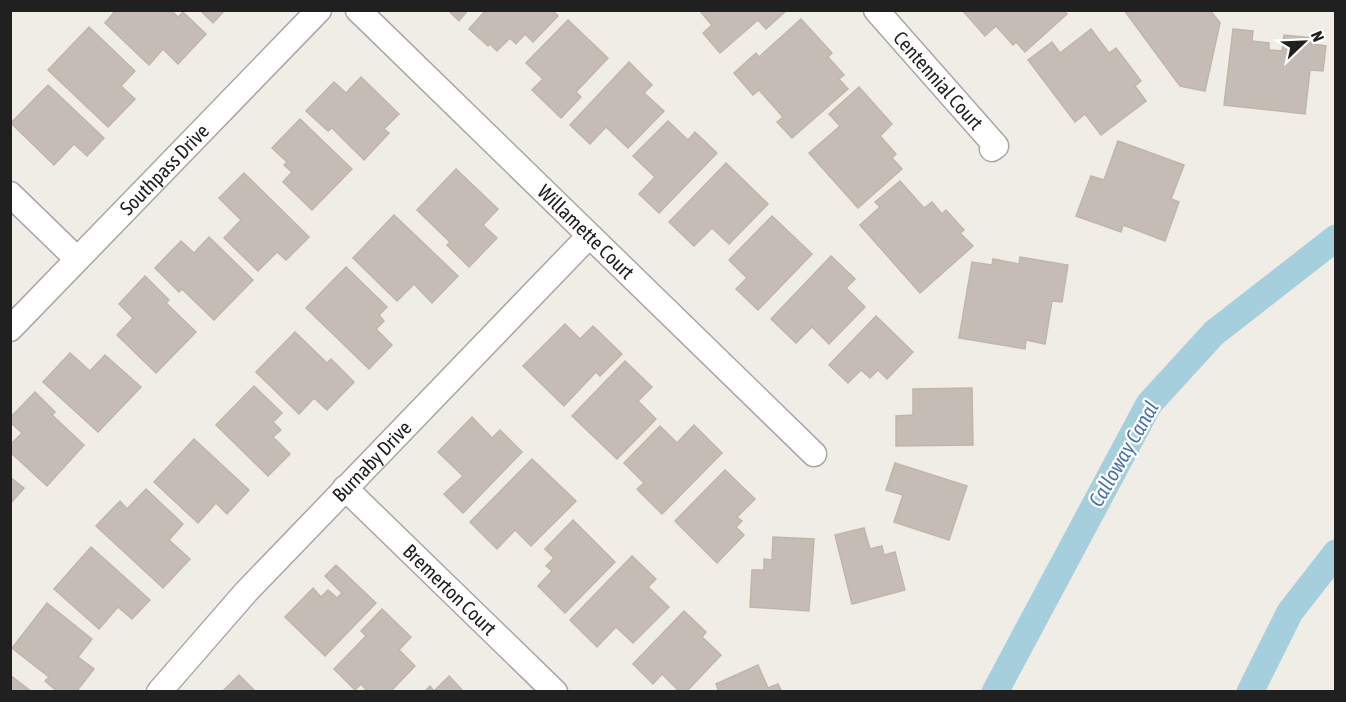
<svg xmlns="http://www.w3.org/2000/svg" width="1346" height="702" viewBox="0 0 1346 702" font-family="'Asap Condensed',sans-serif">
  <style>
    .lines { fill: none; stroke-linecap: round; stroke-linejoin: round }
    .canal { stroke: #a6cfde; stroke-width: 27 }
    .building { fill: #c5bdb5; stroke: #c2b5a8; stroke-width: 1.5 }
    .street-casing { stroke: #a7a7a7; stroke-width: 27 }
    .street { stroke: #fff; stroke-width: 24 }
    .labels { text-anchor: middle; stroke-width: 4.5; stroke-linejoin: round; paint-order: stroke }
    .street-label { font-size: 20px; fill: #202020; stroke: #fff }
    .water-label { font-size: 21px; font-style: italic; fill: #4874a9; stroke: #fff }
  </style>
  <rect width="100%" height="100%" fill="#f0ede6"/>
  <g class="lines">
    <!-- canal -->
    <g class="canal">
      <path d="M995 692 1149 404 1214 333 1336 238"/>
      <path d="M1250 692 1290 612 1336 553"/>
    </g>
  </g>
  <!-- building -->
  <g class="building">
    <path d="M116 10H171L178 17 183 12 206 34 178 64 163 49 149 65 105 23Z"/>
    <path d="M200 10H225L213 23Z"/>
    <path d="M448 10H468L459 21Z"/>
    <path d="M486 10H552L558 16 533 42 525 34 516 44 510 38 497 51 490 44 488 46 469 29Z"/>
    <path d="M699 10H787L766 29 758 20 720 53 703 33 712 25Z"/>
    <path d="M962 10H1064L1067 14 1025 52 1016 42 1013 45 996 26 985 36Z"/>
    <path d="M1124 10H1210L1220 23 1205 91 1180 86Z"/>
    <path d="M801 19 832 53 828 57 844 75 839 79 848 89 792 138 777 122 783 117 759 90 753 95 734 73 756 53 759 57Z"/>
    <path d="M568 20 608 58 576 92 581 97 561 118 532 90 543 79 526 63Z"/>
    <path d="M89 27 135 71 121 86 135 99 108 127 48 70Z"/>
    <path d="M1091 29 1109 53 1116 48 1141 81 1135 86 1146 101 1101 135 1085 114 1075 122 1028 60 1052 42 1060 53Z"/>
    <path d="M1233 29 1253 31 1252 41 1269 43V50L1282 51 1284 35 1313 38 1312 44 1326 46 1323 71 1310 70 1305 114 1224 105Z"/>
    <path d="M629 62 652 85 644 93 664 111 628 148 606 127 590 144 570 125Z"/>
    <path d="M361 77 399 114 384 129 389 133 364 160 332 128 328 131 306 111 334 82 346 93Z"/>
    <path d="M48 85 104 138 87 156 74 144 54 165 11 123Z"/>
    <path d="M859 87 892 124 880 136 896 154 892 158 902 169 858 208 809 153 840 126 829 114Z"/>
    <path d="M300 119 352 169 312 210 283 182 292 172 284 165 287 162 272 148Z"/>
    <path d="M668 121 688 140 695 132 717 153 659 213 639 194 655 177 633 156Z"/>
    <path d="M1118 141 1184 165 1171 199 1179 202 1165 241 1123 225 1121 232 1076 216 1091 176 1104 180Z"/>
    <path d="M726 163 768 204 729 244 712 228 694 246 669 222Z"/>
    <path d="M456 169 498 209 483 225 497 238 469 267 447 245 450 242 417 210Z"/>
    <path d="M244 173 309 237 286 260 277 252 258 271 224 238 241 220 219 198Z"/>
    <path d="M900 181 924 208 932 202 942 214 946 210 964 230 960 233 973 246 920 293 860 225 880 207 875 202Z"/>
    <path d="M394 215 458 276 432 303 414 284 397 301 353 258Z"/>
    <path d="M772 216 812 254 758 310 736 289 747 278 729 260Z"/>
    <path d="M209 237 253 280 214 320 182 289 179 292 155 268 181 241 194 253Z"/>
    <path d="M831 256 855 279 846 288 865 307 829 344 812 327 796 343 771 319Z"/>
    <path d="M1020 257 1068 265 1062 302 1052 301 1045 344 1026 340 1025 349 959 338 972 262 992 265 993 259 1019 264Z"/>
    <path d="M346 267 387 307 379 315 384 321 376 329 392 345 369 369 306 308Z"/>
    <path d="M145 276 169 300 166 303 196 332 156 373 117 335 133 318 119 304Z"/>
    <path d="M876 316 913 352 887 379 878 370 870 378 861 370 848 383 829 365Z"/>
    <path d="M565 324 580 339 593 326 622 354 600 376 596 372 564 406 523 366Z"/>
    <path d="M295 332 327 363 331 359 354 382 327 410 314 398 299 414 256 372Z"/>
    <path d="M70 353 90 371 105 355 141 387 98 432 43 382Z"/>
    <path d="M625 361 652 387 638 401 656 419 617 459 572 416Z"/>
    <path d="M254 386 282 413 273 422 281 430 273 437 290 454 268 476 216 425Z"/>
    <path d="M972 388 973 445 896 446V416L913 415V389Z"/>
    <path d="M35 392 55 412 52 415 84 445 47 486 10 452V445L22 433 10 422V418Z"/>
    <path d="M472 417 492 438 500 430 522 452 463 513 444 494 463 476 438 452Z"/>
    <path d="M694 425 722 453 662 514 637 489 644 483 624 463 660 426 677 443Z"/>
    <path d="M194 439 249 490 227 514 216 503 198 523 154 482Z"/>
    <path d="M532 459 576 501 531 546 515 530 497 549 470 522Z"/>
    <path d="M895 463 967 486 949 540 894 522 903 495 886 490Z"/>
    <path d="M725 470 755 499 737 517 742 521 736 527 744 535 717 563 675 521Z"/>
    <path d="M10 477 24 488 10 504Z"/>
    <path d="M146 489 183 524 169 540 190 559 163 588 96 526 120 501 127 509Z"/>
    <path d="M573 520 615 562 565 613 538 586 552 571 546 566 554 558 545 549Z"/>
    <path d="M864 528 870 549 882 546 884 555 895 552 905 590 852 604 835 535Z"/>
    <path d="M773 537 814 539 809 611 750 607 752 570H764V559L772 560Z"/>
    <path d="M91 547 150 600 132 619 118 607 99 629 54 589Z"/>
    <path d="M632 556 656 579 648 587 669 607 633 643 616 627 597 647 570 620Z"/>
    <path d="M336 565 376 603 325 656 285 617 313 588 321 597 328 590 337 598 342 593 325 576Z"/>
    <path d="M47 603 92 639 78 657 94 669 76 692H58L45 681 49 677 12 648Z"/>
    <path d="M382 609 411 637 399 650 415 666 390 692H368L361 684 355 690 334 669 366 636 361 631Z"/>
    <path d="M684 611 706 632 702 637 721 655 686 692H680L662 674 653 684 633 664Z"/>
    <path d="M758 665 768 688 778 684 782 692H719L716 684Z"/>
    <path d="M10 675 32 692H10Z"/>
    <path d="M239 675 256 692H222Z"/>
    <path d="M449 676 464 692H424L430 686 434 691Z"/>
  </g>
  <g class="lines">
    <defs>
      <g id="street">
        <path id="s1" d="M358 10 814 454"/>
        <path id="s2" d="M876 10 996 146 992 149"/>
        <path d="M10 194 77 259"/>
        <path id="s3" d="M10 329 319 10"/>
        <path id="s4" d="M345 488 555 692"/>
        <path id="s5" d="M159 692 246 592 589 236"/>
      </g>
    </defs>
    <!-- street casing -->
    <use href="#street" class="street-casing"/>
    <!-- street -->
    <use href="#street" class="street"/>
  </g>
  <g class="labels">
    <!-- street labels -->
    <g class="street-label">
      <text dy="7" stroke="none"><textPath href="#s2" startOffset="94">Centennial Court</textPath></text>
      <text dy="7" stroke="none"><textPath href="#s3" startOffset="222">Southpass Drive</textPath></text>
      <text dy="7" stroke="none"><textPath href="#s1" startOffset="318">Willamette Court</textPath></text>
      <text dy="7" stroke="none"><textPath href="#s5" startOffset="314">Burnaby Drive</textPath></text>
      <text dy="7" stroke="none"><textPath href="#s4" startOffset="146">Bremerton Court</textPath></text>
    </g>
    <!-- water labels -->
    <g class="water-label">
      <text transform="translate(1124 454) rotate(-60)" y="7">Calloway Canal</text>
    </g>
  </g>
  <!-- border -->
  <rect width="1346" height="702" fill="none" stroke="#202020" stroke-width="24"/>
  <!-- north arrow -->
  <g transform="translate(1304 42) rotate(67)" stroke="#ffffff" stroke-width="4.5" paint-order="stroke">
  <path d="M0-4.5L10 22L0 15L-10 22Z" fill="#202020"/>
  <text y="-9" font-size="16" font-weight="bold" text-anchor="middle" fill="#202020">N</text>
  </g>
</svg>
